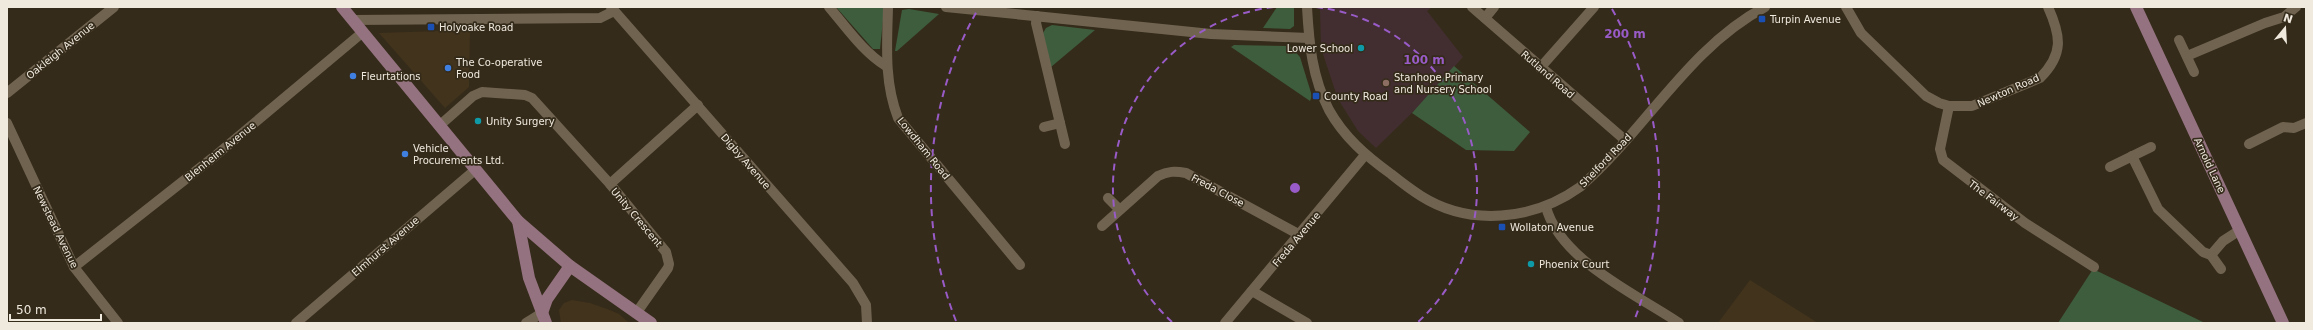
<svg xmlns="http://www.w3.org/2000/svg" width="2313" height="330" viewBox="0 0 2313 330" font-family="'DejaVu Sans',sans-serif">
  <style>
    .built { fill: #42331c }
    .education { fill: #422e30 }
    .green { fill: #3d5d3d }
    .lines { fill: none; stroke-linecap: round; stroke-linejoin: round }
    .street { stroke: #706451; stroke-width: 10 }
    .secondary { stroke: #947280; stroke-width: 12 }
    .ring { fill: none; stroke: #985bc7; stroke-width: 2; stroke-dasharray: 7 5 }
    .transit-dot { fill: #1a4fb4; stroke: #352b1a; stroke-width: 1.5 }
    .culture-dot { fill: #0f9aa8; stroke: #352b1a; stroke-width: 1.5 }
    .shop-dot { fill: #3f7fe0; stroke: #352b1a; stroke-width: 1.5 }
    .education-dot { fill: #8d6e63; stroke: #352b1a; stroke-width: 1.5 }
    .labels { text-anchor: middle; stroke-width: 3.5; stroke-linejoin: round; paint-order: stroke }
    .poi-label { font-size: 10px; fill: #efe9de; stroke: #352b1a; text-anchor: start }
    .street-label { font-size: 10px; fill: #efe9de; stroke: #352b1a }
    .centre { fill: #985bc7; stroke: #352b1a; stroke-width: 2 }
    .ring-label { font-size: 12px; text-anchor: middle; font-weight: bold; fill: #985bc7; stroke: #352b1a; stroke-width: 3.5; stroke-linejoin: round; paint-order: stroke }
  </style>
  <rect width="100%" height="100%" fill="#352b1a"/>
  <!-- built -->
  <g class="built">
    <path d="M470 30 469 87 445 108 379 33Z"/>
    <path d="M1750 280 1818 323H1718Z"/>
    <path d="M572 300 590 303 607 309 619 314 629 323H561L559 310 564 303Z"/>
  </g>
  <!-- education -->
  <path class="education" d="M1324 7H1432L1427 11 1463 57 1420 105 1376 148 1358 131 1338 99 1321 48 1320 9Z"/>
  <!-- green -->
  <g class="green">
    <path d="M836 7 883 8 884 11 880 49H873Z"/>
    <path d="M1277 7H1294V26L1290 29 1263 28Z"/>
    <path d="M909 9 939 14 897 51H895L902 10Z"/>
    <path d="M1052 25 1095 30 1051 67 1043 33 1046 28Z"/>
    <path d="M1234 45 1290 46 1300 57 1312 96 1310 101 1231 47Z"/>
    <path d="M1454 66 1530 132 1514 151 1466 150 1412 113Z"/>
    <path d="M2093 269 2205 323H2058Z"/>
  </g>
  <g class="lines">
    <!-- street -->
    <g class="street">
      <path d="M611 7 853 283 866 305 867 323"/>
      <path d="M829 7C846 27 864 53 886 66"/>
      <path d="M888 7C887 45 884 82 898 118L1020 265"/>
      <path d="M946 7 1211 34 1309 38"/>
      <path d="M1307 7C1309 43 1312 77 1329 110 1344 137 1366 156 1391 174 1401 182 1410 189 1421 196 1470 227 1534 220 1580 187 1645 131 1688 48 1765 7"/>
      <path d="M1472 7 1625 140"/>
      <path d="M1846 7 1861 33 1926 96 1939 103 1949 106H1972L2040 78C2064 54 2061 36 2048 7"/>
      <path d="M1037 16 1036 23 1065 144"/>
      <path d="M1485 18 1494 7"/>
      <path d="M353 20 600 18 614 11"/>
      <path d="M2179 40 2194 72"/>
      <path d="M2187 56 2265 23 2284 17 2296 7"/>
      <path d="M1540 68 1594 7"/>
      <path d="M7 93 114 7"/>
      <path d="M1949 106 1940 149 1943 160 2025 223 2094 267"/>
      <path d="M7 123 74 267 118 323"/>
      <path d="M439 126 473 96 482 92 525 95 532 98 610 184 666 252 669 264 668 268 637 312"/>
      <path d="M1044 127 1060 123"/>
      <path d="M2249 144 2283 127 2294 128 2306 123"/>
      <path d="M2132 156 2158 209 2203 252 2211 255 2223 241 2240 230"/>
      <path d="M2110 167 2151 147"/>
      <path d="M610 184 698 105"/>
      <path d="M1108 198 1119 209"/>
      <path d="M1546 207C1560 260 1636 294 1679 323"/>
      <path d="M1102 226 1158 176C1168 171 1175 171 1186 173L1300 235"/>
      <path d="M2211 255 2221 269"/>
      <path d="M74 267 215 156 363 32"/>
      <path d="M1252 291 1307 323"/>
      <path d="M296 323 475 170"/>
      <path d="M526 323 542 313"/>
      <path d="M1225 323 1365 155"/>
    </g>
    <!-- secondary -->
    <g class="secondary">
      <path d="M342 7 518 221 570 266 651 323"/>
      <path d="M2136 7 2283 323"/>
      <path d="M518 221 529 278 546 323"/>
      <path d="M542 313 547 299 570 266"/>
    </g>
  </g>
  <!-- distance rings -->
  <g class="ring">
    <path d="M1172 322A182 182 0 0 1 1274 7M1316 7A182 182 0 0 1 1418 322"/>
    <path d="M956 321A364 364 0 0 1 978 9M1612 9A364 364 0 0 1 1634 321"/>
  </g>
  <!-- markers -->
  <g class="transit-dot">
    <rect x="1758" y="15" width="8" height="8" rx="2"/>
    <rect x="427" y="23" width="8" height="8" rx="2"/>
    <rect x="1312" y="92" width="8" height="8" rx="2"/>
    <rect x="1498" y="223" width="8" height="8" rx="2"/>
  </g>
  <g class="culture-dot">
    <circle cx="1361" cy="48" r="4"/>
    <circle cx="478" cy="121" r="4"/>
    <circle cx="1531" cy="264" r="4"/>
  </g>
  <g class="shop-dot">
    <circle cx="448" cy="68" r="4"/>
    <circle cx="353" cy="76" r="4"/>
    <circle cx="405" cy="154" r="4"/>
  </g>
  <circle class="education-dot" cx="1386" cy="83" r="4"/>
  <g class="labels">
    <!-- poi labels -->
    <g class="poi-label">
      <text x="1770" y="23">Turpin Avenue</text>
      <text x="439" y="31">Holyoake Road</text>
      <text x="1353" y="52" text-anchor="end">Lower School</text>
      <text x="456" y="66">The Co-operative<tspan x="456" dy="12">Food</tspan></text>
      <text x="361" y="80">Fleurtations</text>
      <text x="1394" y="81">Stanhope Primary<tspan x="1394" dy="12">and Nursery School</tspan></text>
      <text x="1324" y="100">County Road</text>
      <text x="486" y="125">Unity Surgery</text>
      <text x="413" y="152">Vehicle<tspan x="413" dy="12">Procurements Ltd.</tspan></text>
      <text x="1510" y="231">Wollaton Avenue</text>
      <text x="1539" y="268">Phoenix Court</text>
    </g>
    <!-- street labels -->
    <g class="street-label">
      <text transform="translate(60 50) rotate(-39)" y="4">Oakleigh Avenue</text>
      <text transform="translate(1548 74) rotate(41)" y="4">Rutland Road</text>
      <text transform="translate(2008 90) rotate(-24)" y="4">Newton Road</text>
      <text transform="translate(924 148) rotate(51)" y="4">Lowdham Road</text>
      <text transform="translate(220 151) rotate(-39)" y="4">Blenheim Avenue</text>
      <text transform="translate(1605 160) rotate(-46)" y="4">Shelford Road</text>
      <text transform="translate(746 161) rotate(49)" y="4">Digby Avenue</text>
      <text transform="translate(2210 165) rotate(65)" y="4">Arnold Lane</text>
      <text transform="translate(1218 190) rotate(28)" y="4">Freda Close</text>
      <text transform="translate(1994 200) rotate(37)" y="4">The Fairway</text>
      <text transform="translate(637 217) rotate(50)" y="4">Unity Crescent</text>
      <text transform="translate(56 227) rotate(64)" y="4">Newstead Avenue</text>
      <text transform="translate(1296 239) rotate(-50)" y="4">Freda Avenue</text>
      <text transform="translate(385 246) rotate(-41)" y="4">Elmhurst Avenue</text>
    </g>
  </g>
  <circle cx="1295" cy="188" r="6" class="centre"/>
  <g class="ring-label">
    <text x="1625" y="38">200 m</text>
    <text x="1424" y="64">100 m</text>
  </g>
  <!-- border -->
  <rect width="2313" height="330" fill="none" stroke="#efe9de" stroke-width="16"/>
  <!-- north arrow -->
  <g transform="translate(2285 28) rotate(18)" stroke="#352b1a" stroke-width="3" paint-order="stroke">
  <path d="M0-3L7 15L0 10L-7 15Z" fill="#efe9de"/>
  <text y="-6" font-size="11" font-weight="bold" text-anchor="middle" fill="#efe9de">N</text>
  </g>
  <!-- scale -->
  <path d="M10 314v6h91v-6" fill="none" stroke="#efe9de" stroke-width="2"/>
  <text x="16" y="314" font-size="12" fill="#efe9de" stroke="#352b1a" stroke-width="3" paint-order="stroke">50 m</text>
</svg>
